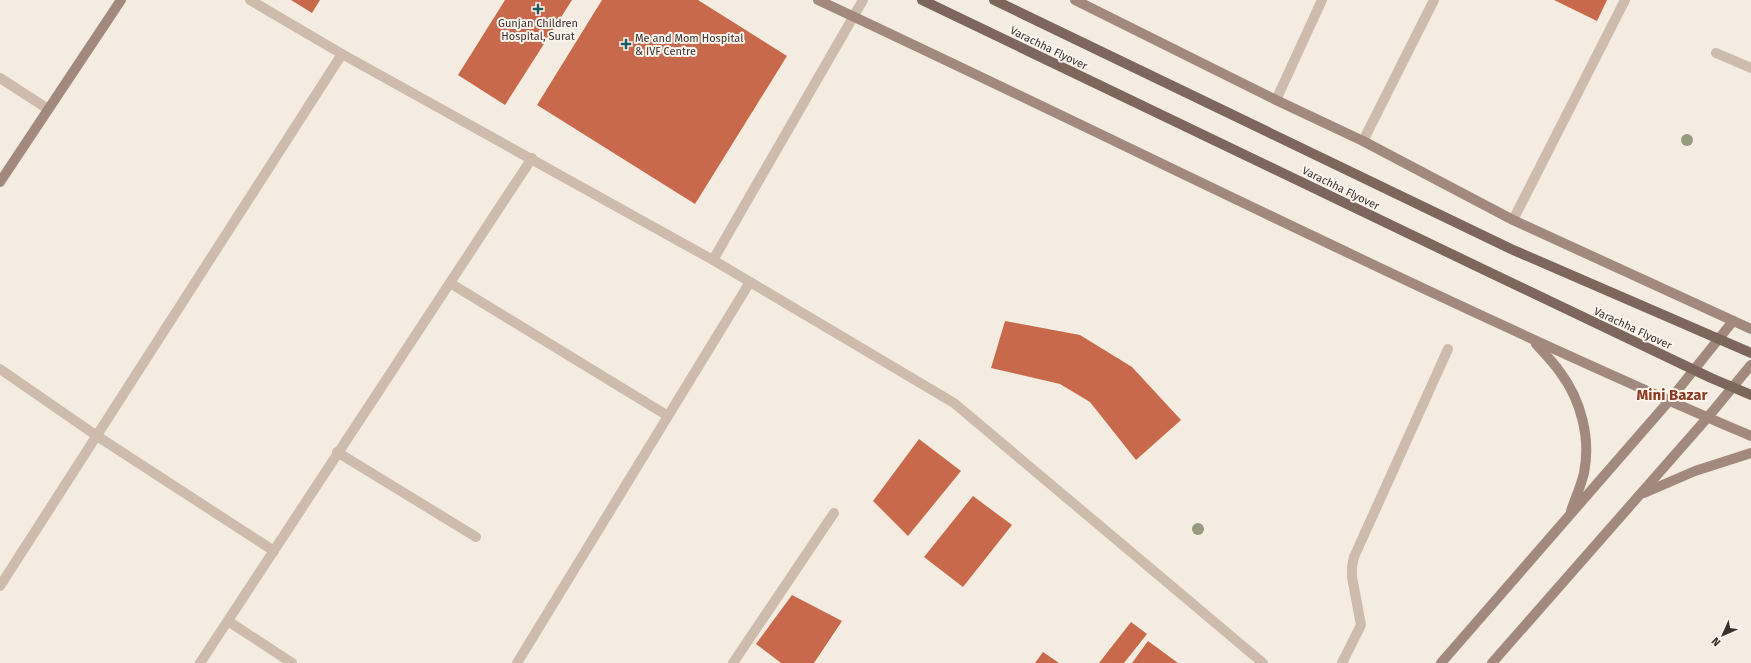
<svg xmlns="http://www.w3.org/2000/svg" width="1751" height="663" viewBox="0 0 1751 663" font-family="'Fira Sans',sans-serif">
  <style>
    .building { fill: #c8694b }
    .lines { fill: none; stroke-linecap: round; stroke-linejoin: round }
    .lane { stroke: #cdbbac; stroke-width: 10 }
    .street { stroke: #cdbbac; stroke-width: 10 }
    .secondary { stroke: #a18a7d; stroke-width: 10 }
    .primary-bridge { stroke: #7d675c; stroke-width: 10 }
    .tree { fill: #969b7f }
    .poi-dot { fill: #1f5a5e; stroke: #fbf5ee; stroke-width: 1.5 }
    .labels { text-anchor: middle; stroke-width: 4; stroke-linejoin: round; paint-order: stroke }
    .poi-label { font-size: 11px; fill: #3b302b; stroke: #fbf5ee }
    .street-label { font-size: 11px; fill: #3b302b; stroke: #fbf5ee }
    .district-label { font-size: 15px; font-weight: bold; fill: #8c3b22; stroke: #fbf5ee }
  </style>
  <rect width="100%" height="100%" fill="#f4ebe1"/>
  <!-- building -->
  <g class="building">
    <path d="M291 0H320L312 13Z"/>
    <path d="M505 0H572L505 105 458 75Z"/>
    <path d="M602 0H698L787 56 695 204 537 105Z"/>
    <path d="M1554 0H1607L1597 21Z"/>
    <path d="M1005 321 1080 335 1132 367 1181 420 1136 460 1090 402 1060 384 991 368Z"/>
    <path d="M919 439 961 471 908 536 873 501Z"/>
    <path d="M973 496 1012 525 963 587 924 557Z"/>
    <path d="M792 595 842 621 814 663H781L756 644Z"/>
    <path d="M1131 622 1147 634 1124 663H1099Z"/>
    <path d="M1148 641 1178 663H1132Z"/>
    <path d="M1043 652 1059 663H1035Z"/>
  </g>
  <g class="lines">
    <!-- lane -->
    <path class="lane" d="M1342 663 1361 625 1352 577V567L1354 557 1448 349"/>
    <!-- street -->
    <g class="street">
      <path d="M250 0 342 54 713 260 954 403 1263 663"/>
      <path d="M1716 53 1751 68"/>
      <path d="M0 78 48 109"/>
      <path d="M1276 100 1322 0"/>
      <path d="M1363 141 1434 0"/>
      <path d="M1513 220 1625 0"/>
      <path d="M713 260 863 0"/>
      <path d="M450 283 668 416"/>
      <path d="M0 369 97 436 274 551"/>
      <path d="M337 452 476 537"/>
      <path d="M0 586 342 54"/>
      <path d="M228 621 292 663"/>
      <path d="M200 663 532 158"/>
      <path d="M517 663 750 282"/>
      <path d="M733 663 834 513"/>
    </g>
    <!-- secondary -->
    <g class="secondary">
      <path d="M818 0C1129 145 1435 301 1751 436"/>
      <path d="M1075 0 1276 100 1363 141 1513 220 1751 329"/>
      <path d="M0 182 121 0"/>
      <path d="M1536 344C1544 353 1553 362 1560 372 1581 400 1591 438 1584 473 1581 486 1575 499 1571 511"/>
      <path d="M1644 493 1695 471 1751 453"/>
      <path d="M1441 663 1669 401 1733 321"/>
      <path d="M1492 663 1708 417 1751 365"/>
    </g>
    <!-- primary-bridge -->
    <g class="primary-bridge">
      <path d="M922 0 1495 275 1711 378 1751 395"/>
      <path d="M994 0 1511 249 1751 353"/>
    </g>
  </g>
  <!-- trees -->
  <g class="tree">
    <circle cx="1687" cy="140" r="6"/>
    <circle cx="1198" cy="529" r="6"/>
  </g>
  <!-- markers -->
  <g class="poi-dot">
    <path d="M536 3h4v4h4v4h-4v4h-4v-4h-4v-4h4z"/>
    <path d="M624 38h4v4h4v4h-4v4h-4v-4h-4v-4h4z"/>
  </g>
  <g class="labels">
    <!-- poi labels -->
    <g class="poi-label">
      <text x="538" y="27">Gunjan Children<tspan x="538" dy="13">Hospital, Surat</tspan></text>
      <text x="635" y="42" text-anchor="start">Me and Mom Hospital<tspan x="635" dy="13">&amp; IVF Centre</tspan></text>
    </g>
    <!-- street labels -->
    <g class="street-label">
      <text transform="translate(1049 48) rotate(26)" y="4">Varachha Flyover</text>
      <text transform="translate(1341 188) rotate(26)" y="4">Varachha Flyover</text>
      <text transform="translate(1633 328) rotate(25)" y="4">Varachha Flyover</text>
    </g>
    <!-- district labels -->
    <g class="district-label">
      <text x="1672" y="400">Mini Bazar</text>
    </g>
  </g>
  <!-- north arrow -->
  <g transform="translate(1723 635) rotate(225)" stroke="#fbf5ee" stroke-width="3" paint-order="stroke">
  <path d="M0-3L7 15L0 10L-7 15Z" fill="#3b302b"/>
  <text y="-6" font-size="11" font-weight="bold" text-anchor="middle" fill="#3b302b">N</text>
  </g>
</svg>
